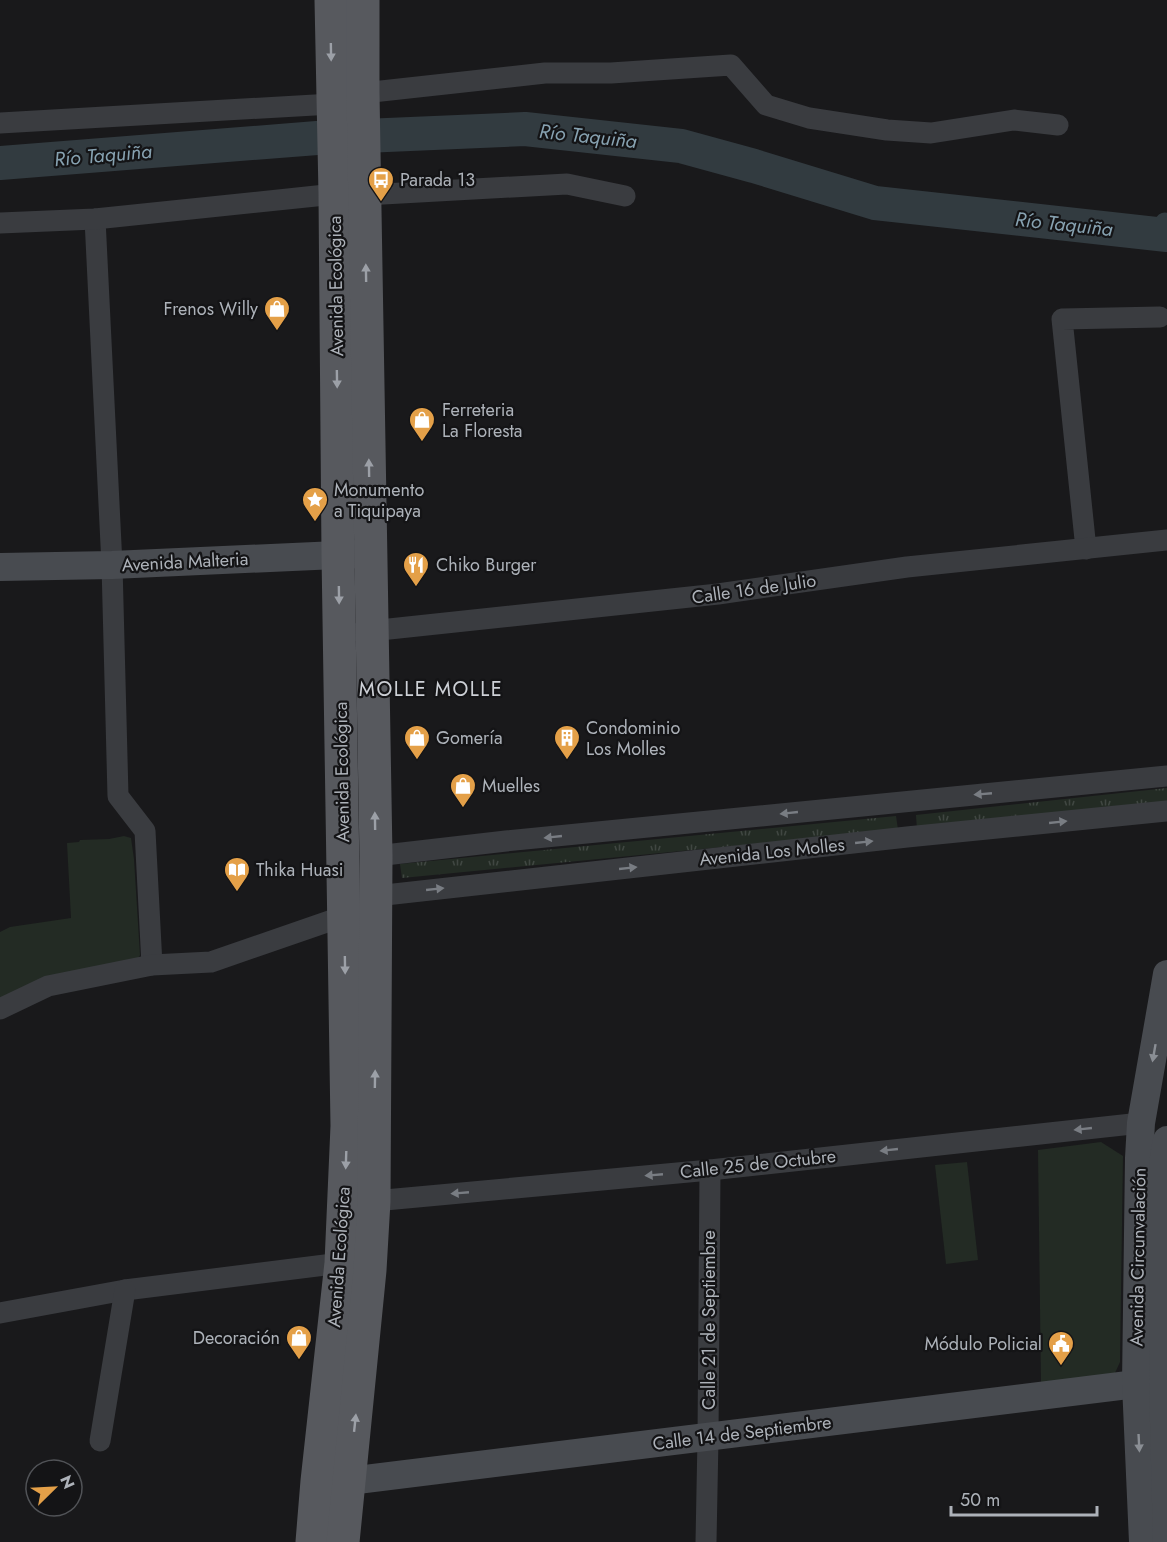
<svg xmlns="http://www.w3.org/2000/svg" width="1167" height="1542" viewBox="0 0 1167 1542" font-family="Jost,sans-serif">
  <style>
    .grass { fill: url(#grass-tufts) }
    .park { fill: #232b24 }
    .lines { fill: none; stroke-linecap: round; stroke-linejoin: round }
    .canal { stroke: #323b40; stroke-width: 21 }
    .river { stroke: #323b40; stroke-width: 34 }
    .street { stroke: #3a3c40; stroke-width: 21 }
    .secondary { stroke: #484b50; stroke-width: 28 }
    .primary { stroke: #57595e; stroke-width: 33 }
    .oneway { fill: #9ca0a7 }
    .oneway2 { fill: #797d83 }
    .oneway3 { fill: #8a8e94 }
    .labels { text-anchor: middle; stroke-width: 4.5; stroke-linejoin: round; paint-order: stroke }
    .poi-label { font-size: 18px; fill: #adb2b9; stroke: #141416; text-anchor: start }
    .street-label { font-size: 18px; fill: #adb2b9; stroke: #141416 }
    .water-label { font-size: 20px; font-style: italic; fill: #87a2b1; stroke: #141416 }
    .neighbourhood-label { font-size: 20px; letter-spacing: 1.5px; fill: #cdd0d6; stroke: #141416 }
  </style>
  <defs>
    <pattern id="grass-tufts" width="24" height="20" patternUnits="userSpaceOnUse" patternTransform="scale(1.5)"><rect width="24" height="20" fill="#232b24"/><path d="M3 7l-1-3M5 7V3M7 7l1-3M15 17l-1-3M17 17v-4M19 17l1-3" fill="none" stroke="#404742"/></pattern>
  </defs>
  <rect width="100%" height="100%" fill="#19191b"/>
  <!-- grass -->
  <g class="grass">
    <path d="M1167 788V806L917 829 916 815Z"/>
    <path d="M896 816 898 830 402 878 400 864Z"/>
  </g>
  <!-- park -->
  <g class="park">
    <path d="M124 836 131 838 134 859 140 955 137 961 0 1000V932L10 927 71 918 67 843 79 842 80 840 109 839Z"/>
    <path d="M1101 1142 1123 1156 1120 1362 1115 1373 1041 1385 1038 1150Z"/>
    <path d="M967 1162 978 1260 946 1264 935 1165Z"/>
  </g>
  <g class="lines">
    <!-- canal -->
    <path class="canal" d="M1163 235 1165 223"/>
    <!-- river -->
    <path class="river" d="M0 163 317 138 525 129 681 146 754 166 875 203 1167 235"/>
    <!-- street -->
    <g class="street">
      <path d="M363 93 545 73H611L731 65 766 105 809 118 887 130 931 133 1014 120 1058 125"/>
      <path d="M0 123 332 104"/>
      <path d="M365 195 567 184 625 196"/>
      <path d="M95 219 112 565 118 796 145 831 152 965"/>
      <path d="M0 223 95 219 335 194"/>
      <path d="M1086 549 1062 319 1160 317"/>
      <path d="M361 632 718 594 907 567 1167 540"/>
      <path d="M376 856 506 841 1167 776"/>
      <path d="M376 896 907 837 1167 811"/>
      <path d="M0 1009 48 986 152 965 211 962 344 916"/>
      <path d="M374 1201 710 1170 1141 1123"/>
      <path d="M0 1313 125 1290 341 1263"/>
      <path d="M100 1441 125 1290"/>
      <path d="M706 1542 708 1438 710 1170"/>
    </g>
    <!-- secondary -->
    <g class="secondary">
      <path d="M0 567 112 565 359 554"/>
      <path d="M329 1481H349L1136 1384 1163 1382"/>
      <path d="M1143 1542 1136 1384 1139 1158 1141 1123 1167 974"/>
      <path d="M1167 1542 1163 1382 1164 1156 1167 1140"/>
    </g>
    <!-- primary -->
    <g class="primary">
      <path d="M312 1542 317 1481 341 1263 347 1126 338 555 335 194 331 0"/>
      <path d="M343 1542 370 1270 374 1201 376 856 363 93V0"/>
    </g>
  </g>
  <!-- one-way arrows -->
  <defs><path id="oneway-solid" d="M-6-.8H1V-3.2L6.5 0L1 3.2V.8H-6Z" transform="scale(1.5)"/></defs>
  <g class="oneway">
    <use href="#oneway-solid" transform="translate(331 52) rotate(89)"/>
    <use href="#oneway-solid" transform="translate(366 273) rotate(-91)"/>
    <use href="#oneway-solid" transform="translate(337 379) rotate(89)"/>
    <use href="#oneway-solid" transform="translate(369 468) rotate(-91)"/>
    <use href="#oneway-solid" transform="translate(339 595) rotate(89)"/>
    <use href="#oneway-solid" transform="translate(375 821) rotate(-91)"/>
    <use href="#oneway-solid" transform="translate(345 965) rotate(89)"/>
    <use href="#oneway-solid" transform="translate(375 1079) rotate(-89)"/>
    <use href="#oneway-solid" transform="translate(346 1160) rotate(92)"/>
    <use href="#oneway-solid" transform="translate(355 1423) rotate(-84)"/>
  </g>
  <g class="oneway2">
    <use href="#oneway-solid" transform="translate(983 794) rotate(175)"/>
    <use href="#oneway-solid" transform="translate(789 813) rotate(174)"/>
    <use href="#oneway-solid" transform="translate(1058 822) rotate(-6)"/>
    <use href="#oneway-solid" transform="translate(553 837) rotate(174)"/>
    <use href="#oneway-solid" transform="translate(864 842) rotate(-6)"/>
    <use href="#oneway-solid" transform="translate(628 868) rotate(-6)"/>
    <use href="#oneway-solid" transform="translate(435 889) rotate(-6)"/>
    <use href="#oneway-solid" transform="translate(1083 1129) rotate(174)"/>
    <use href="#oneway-solid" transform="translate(889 1150) rotate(174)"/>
    <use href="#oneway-solid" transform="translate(654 1175) rotate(175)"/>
    <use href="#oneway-solid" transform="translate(460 1193) rotate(175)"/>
  </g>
  <g class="oneway3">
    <use href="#oneway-solid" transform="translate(1154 1053) rotate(100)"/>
    <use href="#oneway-solid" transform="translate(1139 1443) rotate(87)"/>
  </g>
  <!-- icons -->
  <defs>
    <symbol id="bus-pin" viewBox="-11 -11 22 30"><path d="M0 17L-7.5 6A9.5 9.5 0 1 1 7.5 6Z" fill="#e4a048" stroke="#141416"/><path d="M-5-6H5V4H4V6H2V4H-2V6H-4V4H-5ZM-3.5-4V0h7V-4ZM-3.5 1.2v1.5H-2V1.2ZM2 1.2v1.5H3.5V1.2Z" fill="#fff"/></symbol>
    <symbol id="shop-pin" viewBox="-11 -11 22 30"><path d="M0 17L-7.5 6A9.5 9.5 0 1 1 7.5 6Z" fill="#e4a048" stroke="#141416"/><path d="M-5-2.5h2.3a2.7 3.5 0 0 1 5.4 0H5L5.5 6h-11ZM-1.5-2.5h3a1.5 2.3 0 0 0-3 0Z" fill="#fff"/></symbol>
    <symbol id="sight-pin" viewBox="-11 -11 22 30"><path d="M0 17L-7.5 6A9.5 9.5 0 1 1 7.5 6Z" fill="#e4a048" stroke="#141416"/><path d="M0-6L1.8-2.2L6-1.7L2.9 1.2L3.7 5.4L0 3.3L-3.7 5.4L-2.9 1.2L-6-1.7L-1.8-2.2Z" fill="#fff"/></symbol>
    <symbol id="restaurant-pin" viewBox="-11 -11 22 30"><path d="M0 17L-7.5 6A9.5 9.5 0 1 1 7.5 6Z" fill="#e4a048" stroke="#141416"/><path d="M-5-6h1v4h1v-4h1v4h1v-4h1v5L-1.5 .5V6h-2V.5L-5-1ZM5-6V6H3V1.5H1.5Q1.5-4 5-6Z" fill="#fff"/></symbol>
    <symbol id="building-pin" viewBox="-11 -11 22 30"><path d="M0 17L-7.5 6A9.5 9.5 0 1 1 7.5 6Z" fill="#e4a048" stroke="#141416"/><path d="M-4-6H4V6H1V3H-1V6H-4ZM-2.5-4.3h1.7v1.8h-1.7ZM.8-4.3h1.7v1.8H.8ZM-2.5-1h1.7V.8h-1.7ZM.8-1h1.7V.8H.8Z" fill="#fff"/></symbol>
    <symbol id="library-pin" viewBox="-11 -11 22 30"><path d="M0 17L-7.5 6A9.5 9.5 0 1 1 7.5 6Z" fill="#e4a048" stroke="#141416"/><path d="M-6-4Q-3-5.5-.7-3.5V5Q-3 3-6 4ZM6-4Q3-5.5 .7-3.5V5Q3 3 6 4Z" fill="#fff"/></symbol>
    <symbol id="civic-pin" viewBox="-11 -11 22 30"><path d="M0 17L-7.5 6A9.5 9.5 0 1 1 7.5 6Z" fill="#e4a048" stroke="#141416"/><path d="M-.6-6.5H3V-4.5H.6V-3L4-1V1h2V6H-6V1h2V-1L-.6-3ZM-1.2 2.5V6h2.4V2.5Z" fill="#fff"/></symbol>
  </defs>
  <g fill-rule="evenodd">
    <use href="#bus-pin" x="366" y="165" width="30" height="40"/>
    <use href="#shop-pin" x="262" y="294" width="30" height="40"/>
    <use href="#shop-pin" x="407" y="405" width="30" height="40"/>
    <use href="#sight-pin" x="300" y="485" width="30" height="40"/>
    <use href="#restaurant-pin" x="401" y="550" width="30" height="40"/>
    <use href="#shop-pin" x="402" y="723" width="30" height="40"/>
    <use href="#building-pin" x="552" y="723" width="30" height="40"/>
    <use href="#shop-pin" x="448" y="771" width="30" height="40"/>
    <use href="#library-pin" x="222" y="855" width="30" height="40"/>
    <use href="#shop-pin" x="284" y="1323" width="30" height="40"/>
    <use href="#civic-pin" x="1046" y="1329" width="30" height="40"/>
  </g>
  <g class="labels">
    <!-- poi labels -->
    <g class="poi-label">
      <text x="400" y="186">Parada 13</text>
      <text x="258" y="315" text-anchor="end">Frenos Willy</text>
      <text x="442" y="416">Ferreteria<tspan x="442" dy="21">La Floresta</tspan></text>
      <text x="334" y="496">Monumento<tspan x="334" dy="21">a Tiquipaya</tspan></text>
      <text x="436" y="571">Chiko Burger</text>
      <text x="586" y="734">Condominio<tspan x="586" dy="21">Los Molles</tspan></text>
      <text x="436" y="744">Gomería</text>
      <text x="482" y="792">Muelles</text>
      <text x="256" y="876">Thika Huasi</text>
      <text x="280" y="1344" text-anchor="end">Decoración</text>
      <text x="1042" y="1350" text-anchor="end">Módulo Policial</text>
    </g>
    <!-- street labels -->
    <g class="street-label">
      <text transform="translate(336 286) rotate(-91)" y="6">Avenida Ecológica</text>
      <text transform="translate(185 562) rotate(-3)" y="6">Avenida Malteria</text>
      <text transform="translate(754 589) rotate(-8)" y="6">Calle 16 de Julio</text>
      <text transform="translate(342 772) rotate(-91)" y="6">Avenida Ecológica</text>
      <text transform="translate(772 852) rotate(-6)" y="6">Avenida Los Molles</text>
      <text transform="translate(758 1164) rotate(-6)" y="6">Calle 25 de Octubre</text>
      <text transform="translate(339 1257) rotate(-86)" y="6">Avenida Ecológica</text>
      <text transform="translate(1138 1257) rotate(-89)" y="6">Avenida Circunvalación</text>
      <text transform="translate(709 1320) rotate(-90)" y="6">Calle 21 de Septiembre</text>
      <text transform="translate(742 1433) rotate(-7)" y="6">Calle 14 de Septiembre</text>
    </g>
    <!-- water labels -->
    <g class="water-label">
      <text transform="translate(588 136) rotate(6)" y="7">Río Taquiña</text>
      <text transform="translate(103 155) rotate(-5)" y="7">Río Taquiña</text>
      <text transform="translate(1064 224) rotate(6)" y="7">Río Taquiña</text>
    </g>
    <!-- neighbourhood labels -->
    <g class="neighbourhood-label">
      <text x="431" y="696">MOLLE MOLLE</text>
    </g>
  </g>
  <!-- north arrow -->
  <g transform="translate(54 1488) rotate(66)"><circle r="28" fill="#141416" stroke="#515357" stroke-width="1.5"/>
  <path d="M0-4.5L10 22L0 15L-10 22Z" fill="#e4a048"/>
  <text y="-9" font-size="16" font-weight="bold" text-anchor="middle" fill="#adb2b9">N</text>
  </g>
  <!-- scale -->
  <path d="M951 1506v9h146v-9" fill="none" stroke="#adb2b9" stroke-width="3"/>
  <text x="960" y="1506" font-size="18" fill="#adb2b9" stroke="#141416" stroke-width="4.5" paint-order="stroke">50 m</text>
</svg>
